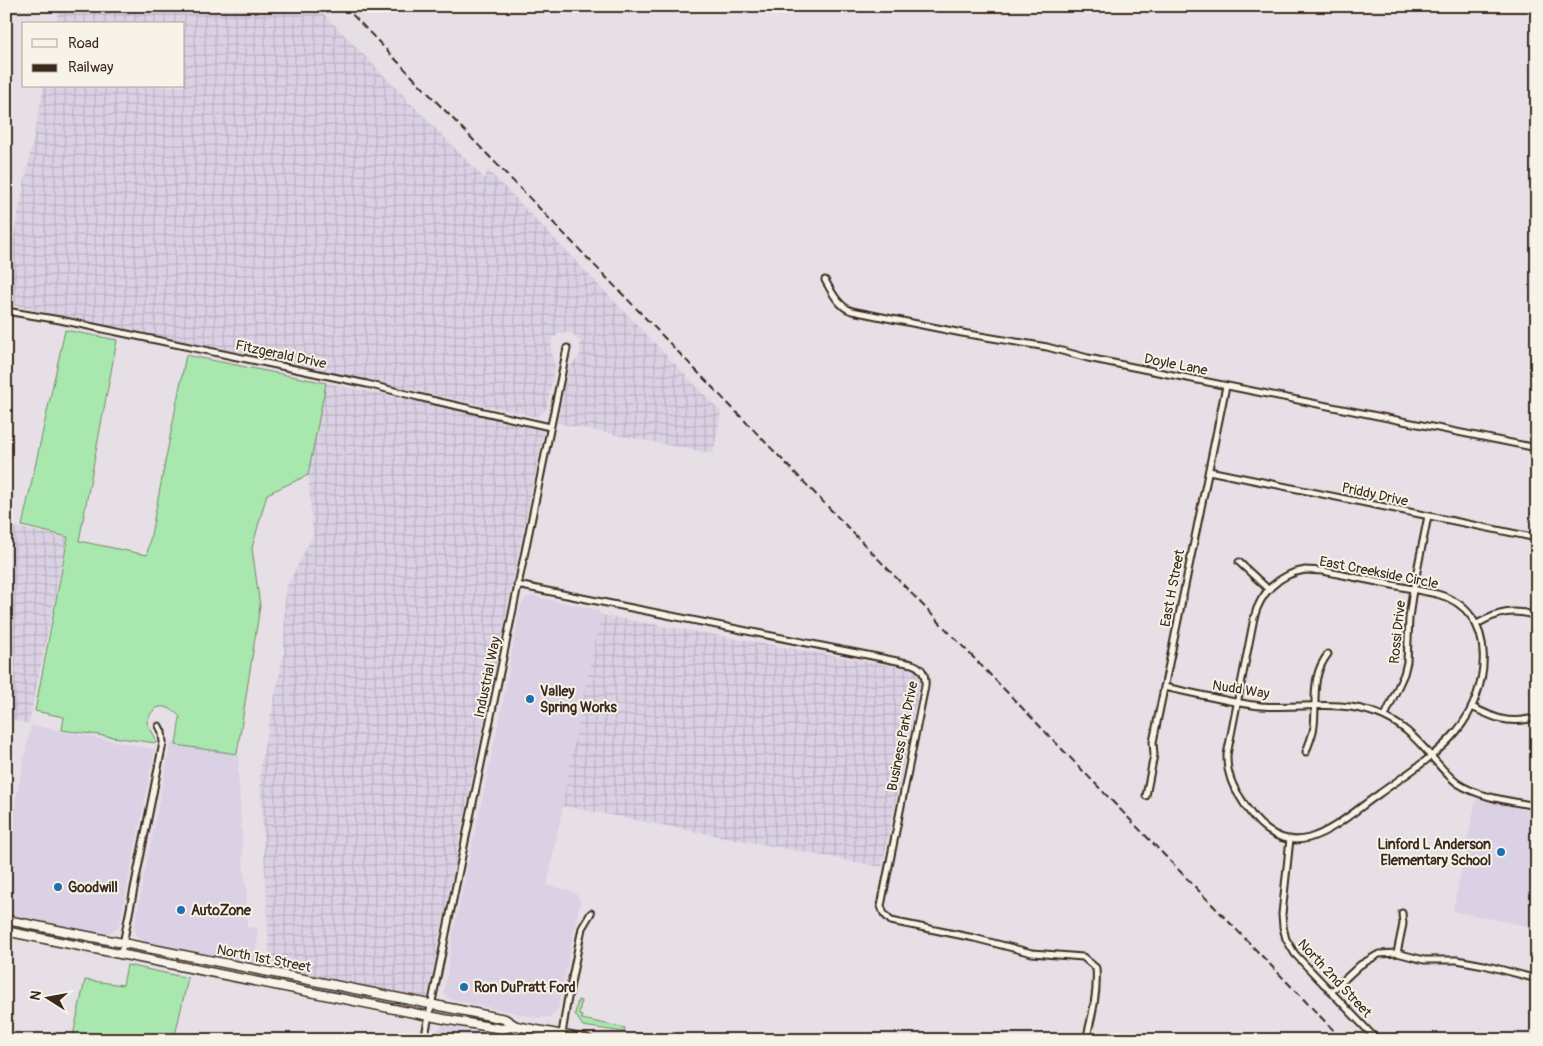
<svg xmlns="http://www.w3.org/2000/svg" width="1543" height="1046" viewBox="0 0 1543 1046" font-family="Pangolin,sans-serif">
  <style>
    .built { fill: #dad1e4 }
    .industrial { fill: url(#industrial-grid) }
    .grass { fill: #a8e7ae; stroke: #728866 }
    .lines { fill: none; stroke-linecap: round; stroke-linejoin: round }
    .minor-casing { stroke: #3b2a1e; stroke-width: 9 }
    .primary-casing { stroke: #3b2a1e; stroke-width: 11 }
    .minor { stroke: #f7f3e8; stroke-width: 5 }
    .primary { stroke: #f7f3e8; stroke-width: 8 }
    .rail { stroke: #3b2a1e; stroke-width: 2; stroke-dasharray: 8 4; stroke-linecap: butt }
    .poi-dot { fill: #1f6fb2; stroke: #f7f3e8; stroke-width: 2 }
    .labels { text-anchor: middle; stroke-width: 4; stroke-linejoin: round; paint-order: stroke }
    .street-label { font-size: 14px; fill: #3b2a1e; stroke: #f7f3e8 }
    .poi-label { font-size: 14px; font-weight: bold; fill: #3b2a1e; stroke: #f7f3e8; text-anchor: start }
  </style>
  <defs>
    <pattern id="industrial-grid" width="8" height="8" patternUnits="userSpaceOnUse" patternTransform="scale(1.25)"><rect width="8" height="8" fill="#dad1e4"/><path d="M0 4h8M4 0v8" fill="none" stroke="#bcb4c3"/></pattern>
  </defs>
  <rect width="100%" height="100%" fill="#e6dfe6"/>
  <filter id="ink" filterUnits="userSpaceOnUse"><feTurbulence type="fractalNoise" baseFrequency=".02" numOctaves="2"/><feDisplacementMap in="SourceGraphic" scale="10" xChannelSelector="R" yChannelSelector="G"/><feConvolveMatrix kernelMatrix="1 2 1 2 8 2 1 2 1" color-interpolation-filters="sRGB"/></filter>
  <g filter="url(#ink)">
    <!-- built -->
    <g class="built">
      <path d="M533 596 598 610 601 614 547 885 572 891 579 897 580 903 558 1009 550 1017 539 1018 453 1000 447 998 444 993 453 934 502 706 520 607 526 598Z"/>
      <path d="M31 725 155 749 120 922 118 927 112 932 105 934 6 914V847Z"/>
      <path d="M171 742 240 755 238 769 244 872 247 892V927L258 928 255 964 144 942 138 938 135 933 134 927Z"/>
      <path d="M1476 799 1537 812V928L1453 911Z"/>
      <path d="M443 1026H448L525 1040H431L434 1033Z"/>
    </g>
    <!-- industrial -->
    <g class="industrial">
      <path d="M59 6H316L485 179 487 169 721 412 713 454 557 423 568 369 570 366 578 358 580 354V342L576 337 571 333H560L554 337 552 340 551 351 555 366 547 407 542 414 534 416 6 304V274L44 86H184V24H56Z"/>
      <path d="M326 383 436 405 544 430 427 998 270 969 260 776 261 762 284 653 285 590 313 535 308 475Z"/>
      <path d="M6 525 67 538 29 724 6 719Z"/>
      <path d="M600 615 916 670 921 677 882 867 562 806Z"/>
    </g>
    <!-- grass -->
    <g class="grass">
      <path d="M65 330 117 340 79 541 147 555 186 355 326 383 308 475 267 494 252 548 260 606 237 754 176 745 180 717C167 703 153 702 147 723L155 737 156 743 62 730 64 717 35 711 68 537 22 526Z"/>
      <path d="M127 965 188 978 174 1040H72L85 980 123 985Z"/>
      <path d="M578 1000 581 1001 579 1015 582 1016V1019L625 1028 624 1032 583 1026 575 1014Z"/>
    </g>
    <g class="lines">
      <defs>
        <g id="minor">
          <path d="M825 280C831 291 839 307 852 311L962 333 1047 347 1088 358 1537 448"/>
          <path d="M6 311 60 320 367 384 418 397 550 427"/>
          <path d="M1209 471 1537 538"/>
          <path d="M1239 562 1268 589"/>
          <path d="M1305 570 1323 571 1437 594C1501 611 1490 692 1456 732 1435 757 1405 775 1379 794 1357 809 1335 830 1309 838 1277 847 1254 822 1240 797 1235 790 1231 782 1229 773 1227 767 1227 761 1227 755L1254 618C1260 593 1279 574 1305 570Z"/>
          <path d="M517 585 912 664C922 667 926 675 925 686L881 906 884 914 891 921 974 938 1032 953 1083 957 1096 968C1098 993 1092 1016 1086 1040"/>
          <path d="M1477 624C1496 613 1515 607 1537 617"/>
          <path d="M1164 687C1195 693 1231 703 1261 706 1301 709 1340 699 1378 714 1400 722 1416 738 1431 756 1439 765 1447 775 1457 783 1480 798 1510 801 1537 806"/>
          <path d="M1472 707C1493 717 1506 724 1529 719"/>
          <path d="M1385 716 1404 674 1407 662 1409 618 1412 596 1428 516"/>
          <path d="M1306 752C1309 743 1313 735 1314 726 1317 700 1310 677 1328 654"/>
          <path d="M1146 796 1154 755 1153 742 1226 386"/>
          <path d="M1290 839 1282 914 1283 927 1286 939 1295 954 1377 1040"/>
          <path d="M1397 953 1403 924 1402 913"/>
          <path d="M121 954 163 743 162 732 159 726"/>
          <path d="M1331 992 1360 965 1379 954 1397 953 1424 960H1457L1484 965 1537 979"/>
          <path d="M424 1040 567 348"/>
          <path d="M561 1040 567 1003 582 928 591 913"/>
        </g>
        <g id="primary">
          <path d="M6 923 12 921 505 1019 516 1026 589 1040"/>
          <path d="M6 929 10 932 444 1019 502 1029 516 1026"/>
        </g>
      </defs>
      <!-- minor casing -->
      <use href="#minor" class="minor-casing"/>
      <!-- primary casing -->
      <use href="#primary" class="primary-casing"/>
      <!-- minor -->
      <use href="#minor" class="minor"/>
      <!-- primary -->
      <use href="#primary" class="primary"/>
      <!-- rail -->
      <path class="rail" d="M344 6 1343 1040"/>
    </g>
  </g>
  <!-- markers -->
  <g class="poi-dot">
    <circle cx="530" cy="699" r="5"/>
    <circle cx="1501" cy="852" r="5"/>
    <circle cx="58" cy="887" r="5"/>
    <circle cx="181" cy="910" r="5"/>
    <circle cx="464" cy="987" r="5"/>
  </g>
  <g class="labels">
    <!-- street labels -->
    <g class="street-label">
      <text transform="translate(281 354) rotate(12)" y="5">Fitzgerald Drive</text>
      <text transform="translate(1176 364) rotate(11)" y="5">Doyle Lane</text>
      <text transform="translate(1375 494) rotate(12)" y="5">Priddy Drive</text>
      <text transform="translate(1379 572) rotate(11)" y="5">East Creekside Circle</text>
      <text transform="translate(1172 588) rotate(-79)" y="5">East H Street</text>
      <text transform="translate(1397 632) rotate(-84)" y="5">Rossi Drive</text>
      <text transform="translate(487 677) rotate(-78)" y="5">Industrial Way</text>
      <text transform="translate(1241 689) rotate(9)" y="5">Nudd Way</text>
      <text transform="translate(902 736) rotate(-79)" y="5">Business Park Drive</text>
      <text transform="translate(264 958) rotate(11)" y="5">North 1st Street</text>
      <text transform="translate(1335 978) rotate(47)" y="5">North 2nd Street</text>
    </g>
    <!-- poi labels -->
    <g class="poi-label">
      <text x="540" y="696">Valley<tspan x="540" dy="16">Spring Works</tspan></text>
      <text x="1491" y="849" text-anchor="end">Linford L Anderson<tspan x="1491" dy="16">Elementary School</tspan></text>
      <text x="68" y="892">Goodwill</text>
      <text x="191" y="915">AutoZone</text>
      <text x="474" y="992">Ron DuPratt Ford</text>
    </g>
  </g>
  <!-- margin -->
  <rect width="1543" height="1046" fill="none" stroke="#f7f3e8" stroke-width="25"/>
  <rect x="12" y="12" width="1518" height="1021" fill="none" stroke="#3b2a1e" stroke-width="2" filter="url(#ink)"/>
  <!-- legend -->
  <rect x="22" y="22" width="162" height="65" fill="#f7f3e8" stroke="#aca397"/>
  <rect x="32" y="39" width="25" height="8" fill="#f7f3e8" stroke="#aca397"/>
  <text x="68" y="48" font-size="15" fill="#3b2a1e">Road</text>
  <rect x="32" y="64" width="25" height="8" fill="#3b2a1e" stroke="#aca397"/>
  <text x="68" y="72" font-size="15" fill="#3b2a1e">Railway</text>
  <!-- north arrow -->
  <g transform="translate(48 998) rotate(281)" stroke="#f7f3e8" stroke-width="4" paint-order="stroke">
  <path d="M0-4L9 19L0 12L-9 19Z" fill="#3b2a1e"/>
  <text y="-8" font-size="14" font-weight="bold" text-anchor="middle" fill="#3b2a1e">N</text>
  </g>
</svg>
